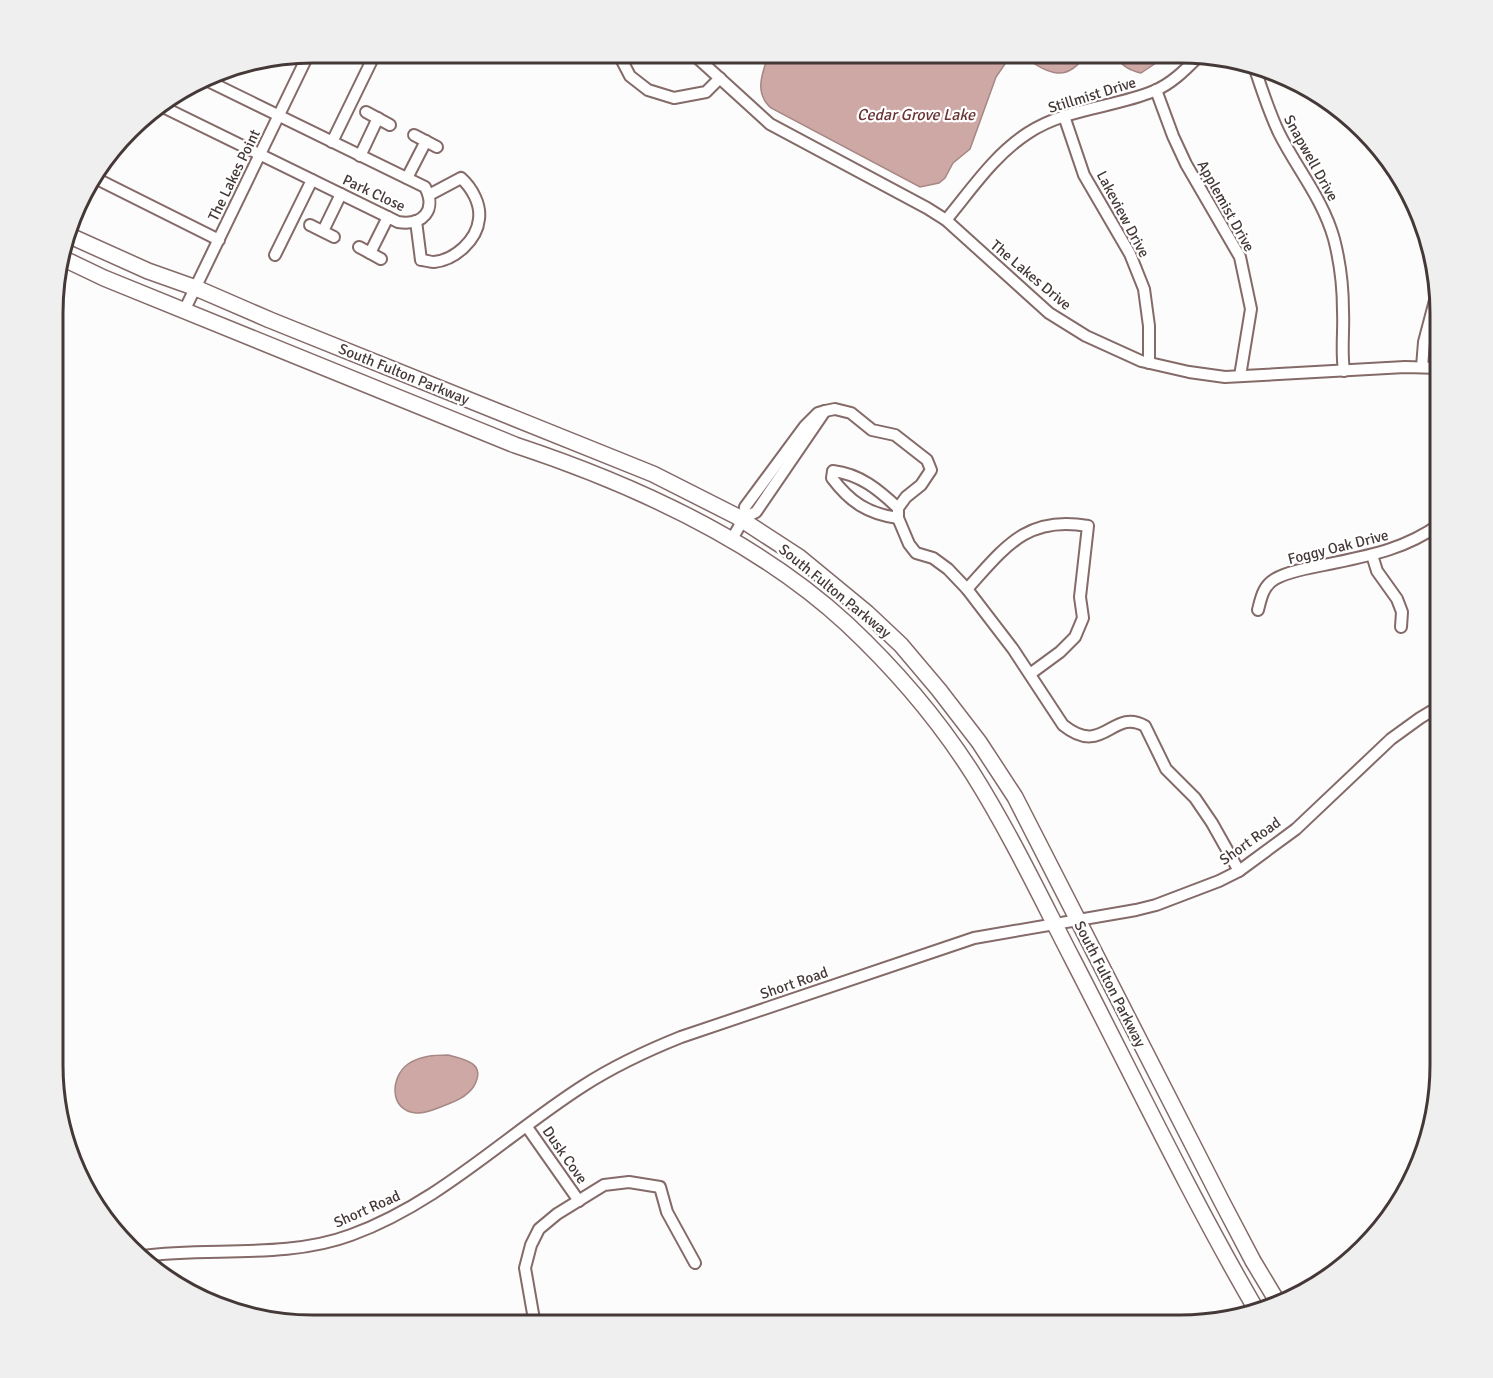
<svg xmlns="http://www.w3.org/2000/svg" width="1493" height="1378" viewBox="0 0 1493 1378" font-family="Signika,sans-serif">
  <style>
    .water { fill: #cea8a5; stroke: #a58784; stroke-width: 1.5 }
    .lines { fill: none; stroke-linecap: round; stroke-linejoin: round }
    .minor-casing { stroke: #846a68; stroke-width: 14 }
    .highway-casing { stroke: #846a68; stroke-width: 18 }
    .minor { stroke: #fff; stroke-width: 10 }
    .highway { stroke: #fff; stroke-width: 15 }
    .labels { text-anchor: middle; stroke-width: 4.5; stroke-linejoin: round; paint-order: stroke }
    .street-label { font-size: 15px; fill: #453938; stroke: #fff }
    .water-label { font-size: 16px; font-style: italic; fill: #693534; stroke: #fff }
    .rim { fill: none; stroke: #453938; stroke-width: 3 }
  </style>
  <rect width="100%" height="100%" fill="#fcfcfc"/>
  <!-- water -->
  <g class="water">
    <path d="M769 53H1087C1067 84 1049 74 1024 57L1007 61 996 77 970 149 953 163 945 178 939 183 920 187 771 108C753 92 763 72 769 53Z"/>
    <path d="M1110 53H1164L1159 61 1141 73C1124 69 1122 63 1110 53Z"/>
    <path d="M448 1055C464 1059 487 1063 474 1086 467 1097 454 1102 443 1106 435 1109 425 1114 416 1113 389 1111 390 1077 408 1064 420 1056 434 1055 448 1055Z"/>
  </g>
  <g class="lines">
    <defs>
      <g id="minor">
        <path d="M618 53 630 76 648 90 674 98 706 92 720 78"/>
        <path d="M692 53 770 124 927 208 946 220 1049 313 1086 336 1141 361 1189 372 1225 377 1405 367 1440 368"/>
        <path d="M1255 69C1262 90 1269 112 1279 133 1297 169 1323 199 1334 239 1340 262 1343 287 1343 311 1344 332 1341 350 1344 371"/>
        <path d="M1156 90 1173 136 1186 164 1240 257 1251 309 1240 376"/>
        <path d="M161 106 398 222C423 226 437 210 425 187L206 80"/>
        <path d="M366 112 390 125"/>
        <path d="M1064 116 1084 175 1130 254 1144 289 1149 326V363"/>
        <path d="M414 135 437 147"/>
        <path d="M332 142 372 60"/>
        <path d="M360 156 378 118"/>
        <path d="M93 177 219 240"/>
        <path d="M407 178 426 141"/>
        <path d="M946 220C971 190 994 155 1028 133 1066 108 1113 108 1154 91 1173 83 1187 68 1201 54"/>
        <path d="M416 221 421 260C425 260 430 262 434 262 455 260 477 240 479 219 481 204 472 188 461 178L429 195"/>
        <path d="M310 225 334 237"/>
        <path d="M323 231 341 194"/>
        <path d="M359 247 381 259"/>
        <path d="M370 253 388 217"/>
        <path d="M275 255 312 180"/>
        <path d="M185 309 309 53"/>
        <path d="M1422 367 1424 342 1438 289"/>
        <path d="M744 518 756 512 825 411"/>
        <path d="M898 518C868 514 850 502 832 478L833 471C860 474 879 490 898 508"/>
        <path d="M732 539 744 518 745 507 805 426 818 413 825 411 835 409 851 413 872 430 895 435 927 460 931 470 921 485 906 497 898 508V518L909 544 916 553 933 558 948 569 967 589 1013 649 1063 725C1104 758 1112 707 1145 726L1166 769 1195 798 1212 823 1239 871"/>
        <path d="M1372 555 1377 571 1397 599 1402 612 1401 627"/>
        <path d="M967 589C1005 547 1027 515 1088 526L1080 597 1083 618 1075 637 1060 652 1030 674"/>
        <path d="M1258 610C1261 598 1263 586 1275 579 1289 571 1309 568 1324 565 1367 556 1404 550 1440 524"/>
        <path d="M527 1127 579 1201"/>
        <path d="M143 1256C209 1247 287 1259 351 1235 439 1203 505 1136 583 1086 614 1066 646 1051 681 1037L974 938 1136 910 1156 905 1219 881 1239 871 1296 829 1391 739 1420 718 1440 706"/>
        <path d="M535 1325 525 1268 531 1245 539 1229 557 1214 604 1185 629 1182 660 1187 667 1212 695 1263"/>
      </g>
      <g id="highway">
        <path d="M68 235 148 271 196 288 270 320 653 474 736 516 799 557 867 613 901 645 939 690 979 742 1015 797 1222 1202 1253 1261 1280 1306"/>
        <path d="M60 257 104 278 515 445C633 484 755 539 847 624 895 669 938 719 973 774 1010 833 1040 896 1072 958 1133 1076 1190 1196 1257 1311"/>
      </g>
    </defs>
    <!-- minor casing -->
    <use href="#minor" class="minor-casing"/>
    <!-- highway casing -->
    <use href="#highway" class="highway-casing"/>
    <!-- minor -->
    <use href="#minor" class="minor"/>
    <!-- highway -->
    <use href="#highway" class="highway"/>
  </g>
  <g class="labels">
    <!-- street labels -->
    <g class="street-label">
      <text transform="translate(1092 95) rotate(-17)" y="5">Stillmist Drive</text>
      <text transform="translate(1311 158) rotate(61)" y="5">Snapwell Drive</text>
      <text transform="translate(234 175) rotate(-64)" y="5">The Lakes Point</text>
      <text transform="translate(374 193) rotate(25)" y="5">Park Close</text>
      <text transform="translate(1226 206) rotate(61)" y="5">Applemist Drive</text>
      <text transform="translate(1123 214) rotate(62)" y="5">Lakeview Drive</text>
      <text transform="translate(1031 275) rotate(40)" y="5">The Lakes Drive</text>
      <text transform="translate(404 374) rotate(22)" y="5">South Fulton Parkway</text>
      <text transform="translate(1338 547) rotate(-14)" y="5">Foggy Oak Drive</text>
      <text transform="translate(835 591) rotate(39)" y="5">South Fulton Parkway</text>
      <text transform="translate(1250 841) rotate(-35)" y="5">Short Road</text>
      <text transform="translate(794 983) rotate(-19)" y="5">Short Road</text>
      <text transform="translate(1110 984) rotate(63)" y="5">South Fulton Parkway</text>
      <text transform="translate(565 1155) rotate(55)" y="5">Dusk Cove</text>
      <text transform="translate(367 1209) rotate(-24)" y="5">Short Road</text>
    </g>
    <!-- water labels -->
    <g class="water-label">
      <text x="916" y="120">Cedar Grove Lake</text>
    </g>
  </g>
  <!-- crop -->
  <path d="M0 0H1493V1378H0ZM313 63H1180A250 250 0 0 1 1430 313V1065A250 250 0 0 1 1180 1315H313A250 250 0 0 1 63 1065V313A250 250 0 0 1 313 63Z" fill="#f0efef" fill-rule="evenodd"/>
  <path class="rim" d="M313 63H1180A250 250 0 0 1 1430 313V1065A250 250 0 0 1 1180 1315H313A250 250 0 0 1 63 1065V313A250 250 0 0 1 313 63Z"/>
</svg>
